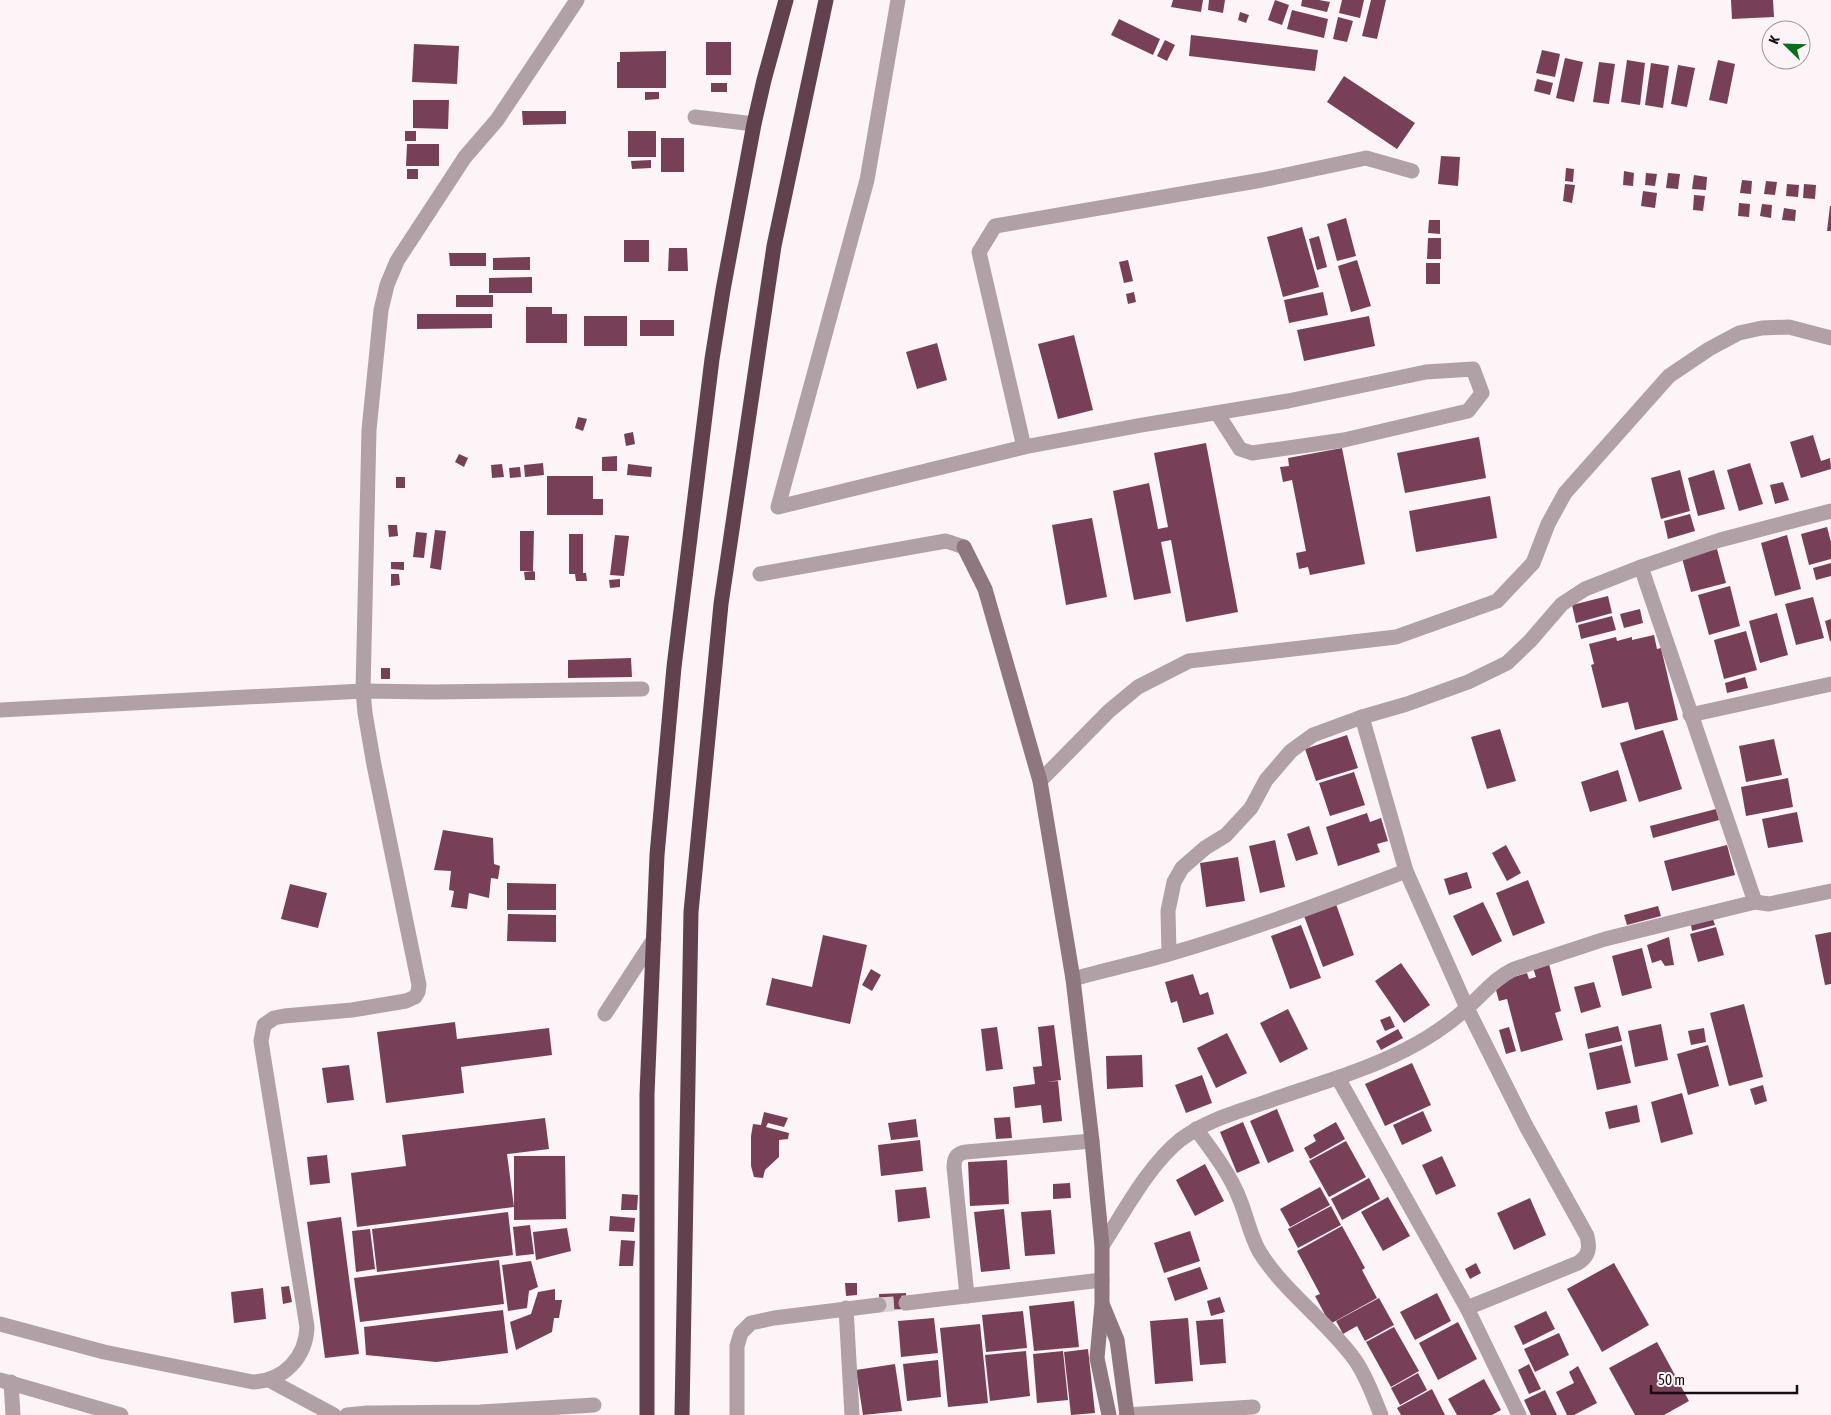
<svg xmlns="http://www.w3.org/2000/svg" width="1831" height="1415" viewBox="0 0 1831 1415" font-family="'Asap Condensed',sans-serif">
  <style>
    .building { fill: #774057 }
    .lines { fill: none; stroke-linecap: round; stroke-linejoin: round }
    .street-tunnel { stroke: #dad1d4; stroke-width: 15; stroke-dasharray: 15 8; stroke-linecap: butt }
    .street { stroke: #b1a0a6; stroke-width: 15 }
    .secondary { stroke: #8e777f; stroke-width: 15 }
    .highway { stroke: #60414d; stroke-width: 15 }
  </style>
  <rect width="100%" height="100%" fill="#fcf4f7"/>
  <!-- building -->
  <g class="building">
    <path d="M1173 0H1203L1201 12 1171 7Z"/>
    <path d="M1209 0H1225L1223 13 1208 10Z"/>
    <path d="M1275 0 1289 5 1282 25 1268 20Z"/>
    <path d="M1302 0H1319L1330 2 1327 12 1301 6Z"/>
    <path d="M1342 0H1364L1360 18 1339 13Z"/>
    <path d="M1371 0H1386L1377 39 1362 36Z"/>
    <path d="M1731 0H1773L1774 17 1732 19Z"/>
    <path d="M1292 10 1328 19 1324 38 1287 29Z"/>
    <path d="M1240 12 1249 15 1246 23 1238 20Z"/>
    <path d="M1338 17 1353 21 1347 42 1333 39Z"/>
    <path d="M1119 19 1160 39 1153 55 1111 35Z"/>
    <path d="M1191 35 1318 50 1315 71 1189 56Z"/>
    <path d="M1165 40 1175 45 1167 61 1157 56Z"/>
    <rect x="706" y="42" width="25" height="33"/>
    <path d="M414 44 459 46 457 84 412 82Z"/>
    <path d="M1542 50 1560 54 1555 77 1536 73Z"/>
    <path d="M666 51V88H617V62H620V52Z"/>
    <path d="M1565 58 1583 62 1574 102 1556 98Z"/>
    <path d="M1627 60 1645 63 1640 105 1621 102Z"/>
    <path d="M1718 60 1735 64 1727 104 1709 100Z"/>
    <path d="M1599 62 1615 64 1609 104 1593 102Z"/>
    <path d="M1651 63 1669 66 1663 108 1645 105Z"/>
    <path d="M1678 65 1695 68 1687 107 1671 104Z"/>
    <path d="M1344 76 1415 123 1397 149 1327 102Z"/>
    <path d="M1537 79 1553 83 1550 95 1534 91Z"/>
    <rect x="711" y="83" width="16" height="9"/>
    <path d="M645 92H659V99L645 100Z"/>
    <path d="M413 100H449L448 129 413 128Z"/>
    <path d="M522 111H566V124L523 125Z"/>
    <rect x="405" y="131" width="11" height="10"/>
    <rect x="628" y="131" width="28" height="26"/>
    <rect x="661" y="138" width="23" height="34"/>
    <path d="M407 144H439V166H406Z"/>
    <path d="M1441 156 1460 157 1458 186 1438 184Z"/>
    <path d="M651 160V168L632 169 631 161Z"/>
    <path d="M1566 168 1574 169 1573 182 1565 181Z"/>
    <rect x="407" y="169" width="11" height="10"/>
    <path d="M1624 171 1634 173 1633 186 1623 185Z"/>
    <path d="M1646 173 1657 174 1655 186 1645 185Z"/>
    <path d="M1668 173 1680 174 1678 189 1666 188Z"/>
    <path d="M1694 175 1707 177 1706 190 1692 189Z"/>
    <path d="M1742 180 1752 181 1751 194 1740 193Z"/>
    <path d="M1766 181 1777 182 1775 195 1764 194Z"/>
    <path d="M1565 184 1575 185 1572 203 1563 201Z"/>
    <path d="M1787 184 1799 185 1798 197 1786 196Z"/>
    <path d="M1804 184 1816 185 1815 199 1803 198Z"/>
    <path d="M1643 191 1657 193 1655 208 1641 206Z"/>
    <path d="M1694 195 1705 196 1703 211 1693 210Z"/>
    <path d="M1739 203 1750 204 1749 217 1738 216Z"/>
    <path d="M1762 204 1772 205 1771 218 1760 216Z"/>
    <path d="M1830 206H1831V231H1827Z"/>
    <path d="M1784 208 1796 210 1795 221 1782 220Z"/>
    <path d="M1346 218 1356 256 1337 261 1327 224Z"/>
    <path d="M1429 220H1440V234L1428 233Z"/>
    <path d="M1302 227 1319 287 1283 297 1267 237Z"/>
    <path d="M1319 236 1327 267 1317 270 1309 239Z"/>
    <path d="M1428 238H1441V259H1427Z"/>
    <rect x="624" y="240" width="25" height="22"/>
    <path d="M669 248H687L688 271H668Z"/>
    <path d="M449 253H486V266H450Z"/>
    <path d="M530 257V270H493V258Z"/>
    <path d="M1128 260 1133 281 1124 283 1119 262Z"/>
    <path d="M1357 260 1371 306 1351 312 1338 266Z"/>
    <rect x="1426" y="263" width="14" height="21"/>
    <path d="M532 277V293H489V278Z"/>
    <path d="M1134 292 1136 302 1128 304 1126 294Z"/>
    <path d="M1323 292 1328 315 1289 323 1284 300Z"/>
    <rect x="456" y="295" width="37" height="12"/>
    <path d="M526 307H552V314H567V343H526Z"/>
    <path d="M417 314H492V328L417 329Z"/>
    <rect x="584" y="316" width="43" height="30"/>
    <path d="M1369 316 1375 346 1304 361 1297 330Z"/>
    <rect x="640" y="320" width="34" height="16"/>
    <path d="M1074 335 1093 410 1058 419 1038 344Z"/>
    <path d="M937 343 947 380 917 389 906 352Z"/>
    <path d="M578 417 587 419 583 431 575 428Z"/>
    <path d="M633 432 635 444 626 446 624 434Z"/>
    <path d="M1813 435 1821 461 1830 458 1831 469 1801 478 1790 442Z"/>
    <path d="M1479 437 1486 478 1405 493 1397 453Z"/>
    <path d="M1206 443 1238 612 1186 622 1171 540 1161 542 1171 593 1134 600 1113 491 1149 483 1158 529 1168 527 1154 453Z"/>
    <path d="M1342 448 1365 564 1310 575 1308 567 1299 569 1296 553 1306 551 1292 480 1283 482 1280 467 1289 466 1288 458Z"/>
    <path d="M459 454 468 458 464 467 455 462Z"/>
    <path d="M617 456V471H602V457Z"/>
    <path d="M543 463 544 475 525 477 524 465Z"/>
    <path d="M1750 463 1763 504 1739 511 1727 470Z"/>
    <path d="M502 464 504 477 492 478 491 465Z"/>
    <path d="M628 464 652 467 651 477 627 475Z"/>
    <path d="M520 467 521 477 510 478 509 468Z"/>
    <path d="M1680 470 1690 511 1661 519 1651 478Z"/>
    <path d="M1714 470 1725 509 1698 516 1688 478Z"/>
    <path d="M547 476H593V499H603V515H547Z"/>
    <rect x="396" y="477" width="9" height="11"/>
    <path d="M1783 482 1789 500 1775 504 1770 485Z"/>
    <path d="M1490 496 1497 538 1416 552 1409 511Z"/>
    <path d="M1690 514 1695 531 1668 539 1664 521Z"/>
    <path d="M1092 518 1107 597 1066 605 1052 525Z"/>
    <path d="M388 525H397L398 536 389 537Z"/>
    <path d="M1827 527 1831 542V559L1809 565 1801 534Z"/>
    <path d="M435 530 446 531 441 570 430 568Z"/>
    <path d="M520 531H534L533 571H520Z"/>
    <path d="M416 532 427 533 424 558 413 557Z"/>
    <path d="M569 534H583V573H586L587 581H576L575 574H569Z"/>
    <path d="M615 535 629 536 624 576 610 575Z"/>
    <path d="M1787 535 1801 589 1775 596 1761 543Z"/>
    <path d="M1717 549 1726 583 1691 592 1682 558Z"/>
    <path d="M391 562H404V570L391 569Z"/>
    <path d="M1831 563V576L1816 580 1813 568Z"/>
    <path d="M533 571 535 572V580H525L524 572Z"/>
    <path d="M391 574H399L400 585 391 586Z"/>
    <path d="M620 579V587L610 588 609 580Z"/>
    <path d="M1730 586 1740 626 1709 635 1698 595Z"/>
    <path d="M1608 596 1612 613 1576 623 1572 605Z"/>
    <path d="M1813 597 1824 638 1796 645 1785 604Z"/>
    <path d="M1640 609 1643 623 1624 628 1620 614Z"/>
    <path d="M1777 613 1788 655 1760 663 1749 621Z"/>
    <path d="M1612 616 1616 630 1581 639 1578 625Z"/>
    <path d="M1831 619V641H1830L1825 621Z"/>
    <path d="M1746 631 1757 670 1724 679 1714 640Z"/>
    <path d="M1654 635 1657 649 1661 648 1678 720 1635 730 1628 702 1602 708 1591 665 1594 664 1589 644 1616 637 1617 641 1632 637V640Z"/>
    <path d="M631 658 632 677 568 678V660Z"/>
    <rect x="381" y="668" width="9" height="11"/>
    <path d="M1745 677 1748 688 1727 693 1725 683Z"/>
    <path d="M1500 729 1516 781 1487 789 1471 737Z"/>
    <path d="M1663 730 1682 789 1639 802 1620 743Z"/>
    <path d="M1347 735 1358 768 1316 781 1305 749Z"/>
    <path d="M1774 739 1782 775 1746 782 1739 746Z"/>
    <path d="M1618 770 1627 801 1590 812 1581 782Z"/>
    <path d="M1354 772 1365 805 1330 816 1319 783Z"/>
    <path d="M1788 778 1793 807 1746 816 1741 787Z"/>
    <path d="M1716 809 1719 820 1653 838 1650 826Z"/>
    <path d="M1797 812 1803 842 1768 848 1762 819Z"/>
    <path d="M1367 813 1370 822 1381 818 1388 841 1377 844 1380 852 1338 866 1326 827Z"/>
    <path d="M1309 826 1318 854 1296 861 1287 834Z"/>
    <path d="M443 830 493 838 494 864 500 866 498 879 491 878 489 898 469 893 467 909 451 907 454 891 449 890 451 871 434 870Z"/>
    <path d="M1275 840 1285 887 1260 893 1249 846Z"/>
    <path d="M1506 845 1521 873 1507 881 1492 853Z"/>
    <path d="M1727 845 1735 875 1672 891 1664 861Z"/>
    <path d="M1238 857 1245 901 1206 907 1200 863Z"/>
    <path d="M1467 872 1472 888 1449 895 1444 879Z"/>
    <path d="M1528 880 1545 923 1513 936 1496 893Z"/>
    <path d="M507 883 556 884V910H507Z"/>
    <path d="M290 884 327 893 318 928 281 919Z"/>
    <path d="M1483 902 1502 941 1472 956 1453 916Z"/>
    <path d="M1336 904 1354 955 1323 967 1304 916Z"/>
    <path d="M1658 906 1661 916 1627 925 1624 915Z"/>
    <path d="M508 914 556 915V942L507 941Z"/>
    <path d="M1713 919 1715 925 1692 931 1691 925Z"/>
    <path d="M1301 925 1321 978 1290 989 1271 936Z"/>
    <path d="M1716 927 1724 955 1698 962 1690 934Z"/>
    <path d="M1831 932V984L1825 985 1815 935Z"/>
    <path d="M823 935 867 945 850 1024 766 1005 772 978 812 987Z"/>
    <path d="M1669 937 1674 965 1665 966 1661 960 1652 963 1647 945Z"/>
    <path d="M1642 948 1652 988 1622 996 1612 956Z"/>
    <path d="M1401 963 1430 1005 1404 1023 1375 981Z"/>
    <path d="M1549 964 1561 1011 1555 1013 1563 1040 1521 1052 1507 999 1499 1001 1494 983 1527 973 1529 979 1536 977 1533 968Z"/>
    <path d="M871 969 881 975 872 991 862 985Z"/>
    <path d="M1193 974 1200 995 1208 992 1214 1014 1183 1023 1177 1001 1171 1003 1165 982Z"/>
    <path d="M1594 982 1601 1007 1581 1013 1574 987Z"/>
    <path d="M1744 1004 1763 1077 1729 1086 1710 1013Z"/>
    <path d="M1288 1009 1308 1049 1280 1063 1260 1023Z"/>
    <path d="M1390 1016 1395 1027 1385 1031 1380 1020Z"/>
    <path d="M455 1022 457 1039 549 1028 552 1055 461 1067 464 1093 386 1103 377 1032Z"/>
    <path d="M1661 1024 1668 1060 1635 1067 1628 1031Z"/>
    <path d="M1054 1025 1061 1080 1047 1082 1058 1081 1062 1121 1043 1123 1041 1105 1015 1108 1013 1087 1035 1084 1033 1067 1042 1066 1038 1027Z"/>
    <path d="M1618 1026 1622 1041 1588 1049 1585 1034Z"/>
    <path d="M997 1027 1003 1069 986 1071 981 1029Z"/>
    <path d="M1509 1027 1516 1051 1506 1054 1499 1030Z"/>
    <path d="M1704 1028 1706 1042 1691 1045 1688 1031Z"/>
    <path d="M1398 1029 1403 1038 1381 1050 1376 1041Z"/>
    <path d="M1227 1033 1247 1073 1216 1088 1197 1048Z"/>
    <path d="M1622 1045 1631 1083 1597 1090 1589 1053Z"/>
    <path d="M1708 1045 1719 1086 1688 1095 1677 1054Z"/>
    <path d="M1142 1055 1143 1087 1107 1089 1106 1056Z"/>
    <path d="M1412 1063 1431 1105 1385 1126 1365 1084Z"/>
    <path d="M349 1065 354 1100 327 1103 322 1068Z"/>
    <path d="M1202 1075 1212 1103 1186 1113 1175 1085Z"/>
    <path d="M1763 1085 1767 1101 1755 1105 1750 1089Z"/>
    <path d="M1682 1093 1693 1134 1661 1143 1651 1102Z"/>
    <path d="M1637 1105 1640 1122 1609 1129 1605 1112Z"/>
    <path d="M1277 1109 1294 1151 1268 1163 1250 1121Z"/>
    <path d="M1423 1111 1432 1131 1402 1145 1393 1125Z"/>
    <path d="M764 1112 788 1118 784 1127 768 1123 766 1127 789 1133 788 1139 779 1140V1157L765 1170 763 1178 754 1177 751 1166V1136L753 1124 761 1125Z"/>
    <path d="M1010 1117 1012 1138 996 1139 994 1118Z"/>
    <path d="M545 1118 549 1149 507 1154 514 1207 357 1227 351 1173 406 1166 402 1135Z"/>
    <path d="M916 1119 918 1137 891 1140 888 1123Z"/>
    <path d="M1243 1122 1260 1163 1237 1173 1220 1132Z"/>
    <path d="M1336 1122 1345 1139 1310 1159 1304 1148 1316 1141 1313 1135Z"/>
    <path d="M920 1140 923 1171 881 1176 878 1145Z"/>
    <path d="M1346 1141 1366 1177 1329 1197 1309 1161Z"/>
    <path d="M327 1155 330 1183 310 1185 307 1157Z"/>
    <path d="M514 1156H565L566 1219 514 1220Z"/>
    <path d="M1442 1156 1456 1186 1436 1195 1422 1165Z"/>
    <path d="M1007 1160 1009 1204 970 1206 968 1162Z"/>
    <path d="M1205 1164 1224 1201 1195 1216 1176 1180Z"/>
    <path d="M1369 1178 1380 1199 1342 1220 1331 1199Z"/>
    <path d="M1070 1183 1071 1198 1053 1199V1184Z"/>
    <path d="M926 1187 930 1218 898 1222 895 1190Z"/>
    <path d="M1320 1187 1330 1205 1290 1227 1280 1209Z"/>
    <path d="M622 1194 638 1195 637 1210H621Z"/>
    <path d="M1388 1197 1410 1236 1383 1251 1361 1212Z"/>
    <path d="M1530 1198 1546 1235 1514 1250 1497 1213Z"/>
    <path d="M1331 1206 1341 1225 1298 1248 1288 1229Z"/>
    <path d="M1004 1209 1010 1269 981 1272 974 1212Z"/>
    <path d="M1051 1210 1055 1254 1025 1256 1021 1212Z"/>
    <path d="M508 1212 513 1255 377 1272 372 1229Z"/>
    <path d="M610 1216 635 1218 634 1232 609 1231Z"/>
    <path d="M341 1217 359 1354 325 1358 307 1222Z"/>
    <path d="M530 1225 534 1254 516 1256 513 1227Z"/>
    <path d="M1342 1226 1365 1268 1362 1270 1377 1298 1330 1324 1315 1296 1320 1294 1297 1251Z"/>
    <path d="M567 1228 571 1251 536 1260 533 1232Z"/>
    <path d="M370 1229 375 1269 356 1272 352 1231Z"/>
    <path d="M1190 1231 1200 1261 1164 1273 1154 1243Z"/>
    <path d="M621 1240 635 1241 633 1266H619Z"/>
    <path d="M499 1260 504 1304 360 1322 354 1278Z"/>
    <path d="M531 1261 538 1287 529 1291 527 1308 508 1311 502 1265Z"/>
    <path d="M1476 1263 1481 1273 1470 1279 1465 1269Z"/>
    <path d="M1614 1263 1649 1325 1602 1352 1567 1289Z"/>
    <path d="M1200 1267 1208 1289 1175 1301 1167 1278Z"/>
    <path d="M845 1283H857V1295L846 1296Z"/>
    <path d="M289 1286 292 1302 283 1304 281 1287Z"/>
    <path d="M263 1288 266 1319 234 1323 231 1292Z"/>
    <path d="M555 1289V1300H562L559 1318H554L552 1332 516 1350 510 1322 531 1314 538 1292Z"/>
    <path d="M906 1293V1309L880 1310 879 1294Z"/>
    <path d="M1437 1293 1451 1321 1415 1340 1400 1312Z"/>
    <path d="M1220 1297 1225 1312 1211 1316 1207 1301Z"/>
    <path d="M1379 1298 1394 1325 1365 1341 1357 1326 1343 1334 1336 1321Z"/>
    <path d="M1074 1301 1079 1347 1034 1351 1029 1306Z"/>
    <path d="M503 1310 508 1353 436 1362 366 1355 364 1327Z"/>
    <path d="M1023 1311 1027 1348 986 1352 982 1315Z"/>
    <path d="M1546 1311 1555 1329 1523 1345 1514 1326Z"/>
    <path d="M934 1318 938 1353 901 1357 898 1321Z"/>
    <path d="M1188 1318 1193 1381 1155 1384 1150 1321Z"/>
    <path d="M1223 1319 1226 1363 1200 1365 1196 1321Z"/>
    <path d="M1458 1322 1477 1359 1438 1380 1419 1343Z"/>
    <path d="M980 1324 988 1403 948 1407 940 1328Z"/>
    <path d="M1394 1327 1419 1371 1391 1387 1366 1342Z"/>
    <path d="M1559 1333 1569 1355 1535 1372 1524 1349Z"/>
    <path d="M1657 1342 1689 1401 1664 1415H1635L1609 1368Z"/>
    <path d="M1088 1349 1095 1413 1071 1415 1064 1352Z"/>
    <path d="M1026 1351 1030 1396 990 1401 985 1355Z"/>
    <path d="M1063 1351 1068 1400 1037 1403 1033 1354Z"/>
    <path d="M938 1360 941 1397 907 1401 903 1364Z"/>
    <path d="M895 1364 902 1411 863 1415 856 1370Z"/>
    <path d="M1529 1364 1541 1389 1529 1394 1518 1370Z"/>
    <path d="M1578 1366 1597 1403 1574 1415H1567L1556 1392 1574 1383 1569 1372Z"/>
    <path d="M1418 1373 1427 1390 1400 1405 1391 1388Z"/>
    <path d="M1484 1379 1501 1410 1492 1415H1457L1448 1399Z"/>
    <path d="M1432 1389 1445 1415H1401L1397 1408Z"/>
    <path d="M1545 1390 1557 1415H1531L1524 1400Z"/>
  </g>
  <g class="lines">
    <!-- street-tunnel -->
    <path class="street-tunnel" d="M879 1305 906 1303"/>
    <!-- street -->
    <g class="street">
      <path d="M898 0 867 180 778 507 1024 447 1142 425 1288 401 1426 372 1473 369 1482 393 1468 411 1344 440 1252 453 1240 449 1217 413"/>
      <path d="M695 117 754 124"/>
      <path d="M1024 447 979 252 995 226 1262 180 1366 158 1412 171"/>
      <path d="M1641 567 1755 902"/>
      <path d="M760 574 946 541 964 547"/>
      <path d="M0 710 363 691 433 692 642 689"/>
      <path d="M1690 715 1831 684"/>
      <path d="M1362 717 1406 871 1467 1008 1526 1126 1587 1236C1590 1248 1589 1256 1578 1263L1467 1308"/>
      <path d="M1040 781 1109 711 1138 687 1189 661 1396 637 1497 601 1533 563 1548 524 1565 493 1669 376 1709 349 1739 333 1762 328 1789 327 1831 338"/>
      <path d="M1169 953 1168 911 1174 882 1182 868 1205 848 1226 835 1251 808 1266 780 1291 751 1313 735 1362 717 1407 704 1468 682 1507 663 1530 641 1562 604 1585 589 1641 567 1720 540 1831 511"/>
      <path d="M1073 979C1105 970 1137 963 1169 954 1249 931 1328 901 1406 871"/>
      <path d="M605 1014 654 939"/>
      <path d="M1338 1078 1467 1308 1519 1415"/>
      <path d="M1196 1129C1213 1152 1230 1174 1240 1200 1247 1217 1250 1235 1259 1251 1284 1292 1327 1321 1355 1360 1367 1377 1373 1396 1381 1415"/>
      <path d="M1102 1246C1124 1212 1148 1166 1180 1140 1205 1121 1234 1113 1263 1103 1310 1086 1360 1073 1405 1050 1427 1039 1449 1024 1467 1008 1483 994 1495 978 1514 969L1605 939 1755 902 1769 904 1831 891"/>
      <path d="M967 1296 954 1167C954 1158 957 1153 966 1152L1092 1141"/>
      <path d="M906 1303 1102 1280"/>
      <path d="M846 1308 852 1415"/>
      <path d="M0 1324 104 1352 253 1382C284 1381 306 1357 307 1327L263 1054 261 1041 264 1025 274 1018 284 1016 352 1010 406 1001 415 997 418 992 419 985 374 765 365 713 363 691 369 430 381 310 387 285 397 261 465 157 497 120 577 0"/>
      <path d="M0 1380 121 1415"/>
      <path d="M269 1380 334 1415"/>
      <path d="M11 1382 13 1415"/>
      <path d="M347 1415 368 1413 480 1412 594 1405"/>
      <path d="M737 1415V1346L741 1333 751 1323 774 1318 879 1305"/>
      <path d="M1126 1415 1253 1407"/>
    </g>
    <!-- secondary -->
    <g class="secondary">
      <path d="M964 547 985 589 1040 781 1073 979 1092 1141 1102 1246V1304L1097 1358 1109 1415"/>
      <path d="M1103 1306 1117 1340 1127 1415"/>
    </g>
    <!-- highway -->
    <g class="highway">
      <path d="M647 1415V1094L657 855 674 667 712 359 723 290 754 124 764 80 786 0"/>
      <path d="M682 1415 691 912 721 604 774 246 826 0"/>
    </g>
  </g>
  <!-- north arrow -->
  <g transform="translate(1786 45) rotate(293)"><circle r="24" fill="#fcf4f7" stroke="#a1979b"/>
  <path d="M0-4L9 19L0 12L-9 19Z" fill="#0b6d1b"/>
  <text y="-8" font-size="14" font-weight="bold" text-anchor="middle" fill="#180c11">K</text>
  </g>
  <!-- scale -->
  <path d="M1651 1385v8h146v-8" fill="none" stroke="#180c11" stroke-width="2.5"/>
  <text x="1658" y="1385" font-size="15" fill="#180c11" stroke="#fcf4f7" stroke-width="4" paint-order="stroke">50 m</text>
</svg>
